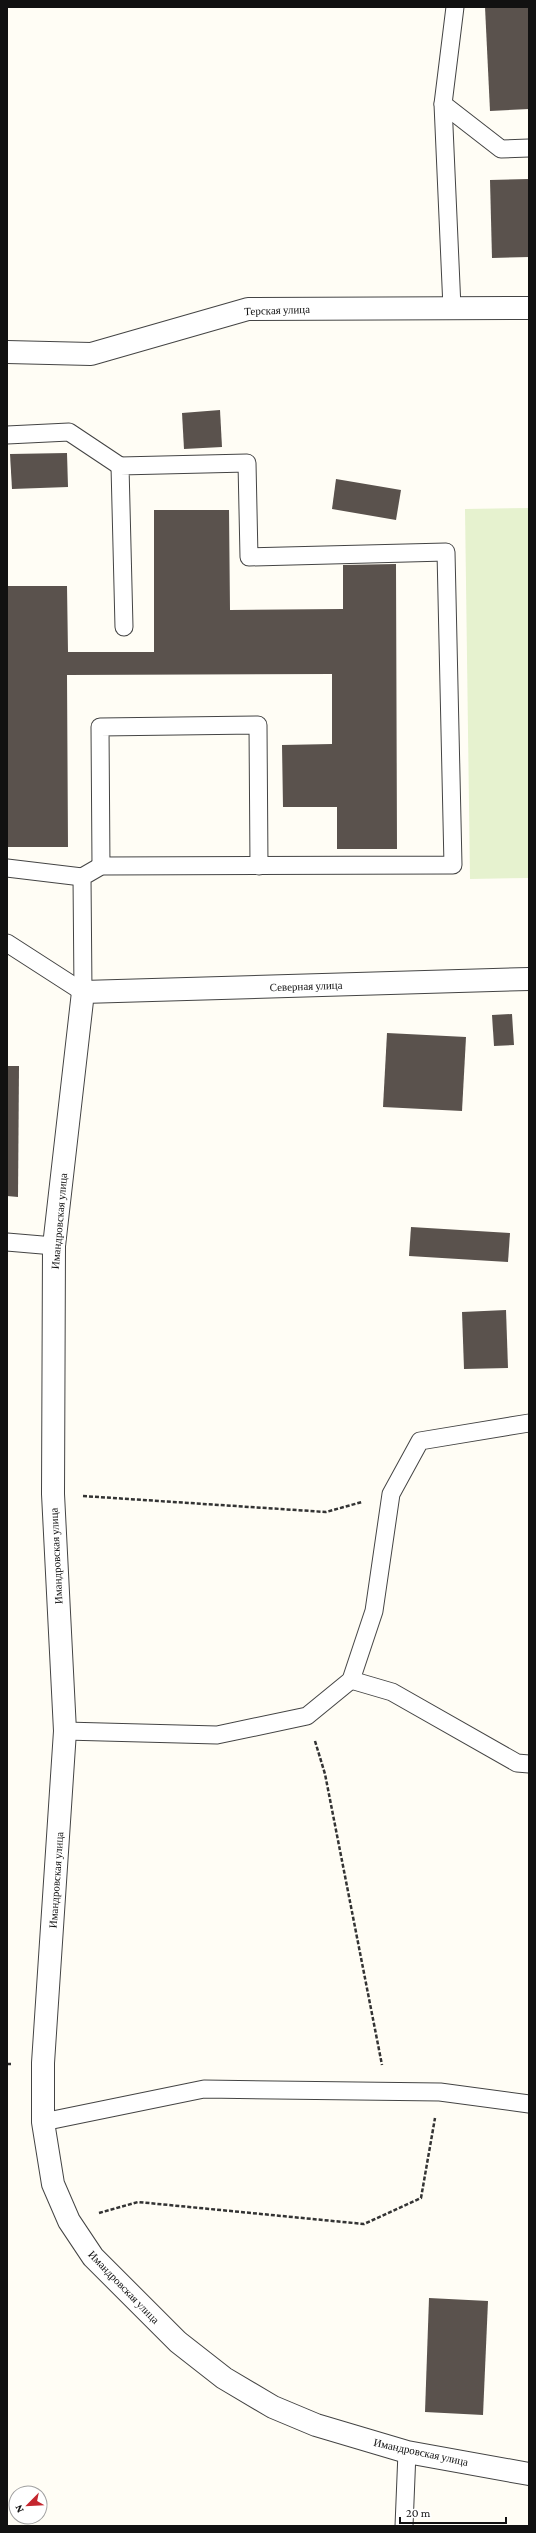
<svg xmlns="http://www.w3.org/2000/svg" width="536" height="2533" viewBox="0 0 536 2533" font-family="'Crimson Pro',serif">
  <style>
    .pitch { fill: #e6f2cf }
    .building { fill: #5a524d }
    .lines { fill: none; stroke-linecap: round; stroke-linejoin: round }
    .service-casing { stroke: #444; stroke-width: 19 }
    .minor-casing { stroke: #444; stroke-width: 24 }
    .path { stroke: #333; stroke-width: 2.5; stroke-dasharray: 4 2; stroke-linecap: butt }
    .service { stroke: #fff; stroke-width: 17 }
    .minor { stroke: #fff; stroke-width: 22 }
    .labels { text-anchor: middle; stroke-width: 4; stroke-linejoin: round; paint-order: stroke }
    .street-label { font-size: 11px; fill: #111; stroke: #fff }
  </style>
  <rect width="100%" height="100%" fill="#fffdf5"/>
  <!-- pitch -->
  <path class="pitch" d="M529 508V878L470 879 465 509Z"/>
  <!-- building -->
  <g class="building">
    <path d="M485 7H529V109L490 111Z"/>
    <path d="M529 179V257L492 258 490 180Z"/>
    <path d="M220 410 222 447 184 449 182 413Z"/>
    <path d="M67 453 68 487 12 489 10 454Z"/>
    <path d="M336 479 401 490 396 520 332 509Z"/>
    <path d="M154 510H229L230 610 343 609V565L396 564 397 849H337V807H283L282 745 332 744V674L67 675 68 847H7V586H67L68 652H154Z"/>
    <path d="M512 1014 514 1045 494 1046 492 1015Z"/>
    <path d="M387 1033 466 1037 462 1111 383 1107Z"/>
    <path d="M7 1066H19L18 1197 7 1196Z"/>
    <path d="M411 1227 510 1233 508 1262 409 1256Z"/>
    <path d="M506 1310 508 1368 464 1369 462 1312Z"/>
    <path d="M429 2298 488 2301 483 2415 425 2412Z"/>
  </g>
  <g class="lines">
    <defs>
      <g id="service">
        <path d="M443 104 501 149 529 148"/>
        <path d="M452 308 443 104 455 7"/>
        <path d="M7 435 69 432 120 466"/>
        <path d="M101 866 100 727 258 725 259 866"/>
        <path d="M7 868 82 877"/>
        <path d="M7 943 83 992"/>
        <path d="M83 992 82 877 101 866 453 865 446 552 249 557 247 463 120 466 124 627"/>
        <path d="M7 1242 54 1246"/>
        <path d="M351 1680 392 1692 517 1763 529 1764"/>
        <path d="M65 1731 217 1735 307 1716 351 1680 374 1611 391 1494 420 1441 529 1423"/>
        <path d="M43 2122 204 2089 440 2092 529 2104"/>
        <path d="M404 2526 407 2452"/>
      </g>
      <g id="minor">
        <path d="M7 352 91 354 248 309 529 308"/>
        <path d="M529 979 83 992 54 1246 53 1494 65 1731 43 2063V2122L53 2184 69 2221 93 2257 178 2342 224 2378 273 2407 316 2425 407 2452 529 2474"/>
      </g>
    </defs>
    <!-- service casing -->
    <use href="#service" class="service-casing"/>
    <!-- minor casing -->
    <use href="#minor" class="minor-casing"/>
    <!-- path -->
    <g class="path">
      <path d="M83 1496 326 1512 362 1502"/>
      <path d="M315 1741 325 1774 382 2065"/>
      <path d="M7 2064H13"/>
      <path d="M99 2213 138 2202 364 2224 421 2198 435 2118"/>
    </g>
    <!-- service -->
    <use href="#service" class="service"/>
    <!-- minor -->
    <use href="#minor" class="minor"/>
  </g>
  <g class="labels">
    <!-- street labels -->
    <g class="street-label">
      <text transform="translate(277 310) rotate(-2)" y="4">Терская улица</text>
      <text transform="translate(306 986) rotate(-2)" y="4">Северная улица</text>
      <text transform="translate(59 1221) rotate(-85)" y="4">Имандровская улица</text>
      <text transform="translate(56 1556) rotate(-93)" y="4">Имандровская улица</text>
      <text transform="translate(56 1880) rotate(-86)" y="4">Имандровская улица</text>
      <text transform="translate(124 2287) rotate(46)" y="4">Имандровская улица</text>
      <text transform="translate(421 2452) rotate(12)" y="4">Имандровская улица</text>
    </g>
  </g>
  <!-- border -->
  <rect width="536" height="2533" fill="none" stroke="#111111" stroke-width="16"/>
  <!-- north arrow -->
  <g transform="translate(28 2505) rotate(246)"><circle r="19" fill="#ffffff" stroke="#a0a0a0"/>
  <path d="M0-3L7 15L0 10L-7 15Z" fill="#c4262e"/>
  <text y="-6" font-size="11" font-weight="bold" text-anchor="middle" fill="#111111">N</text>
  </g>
  <!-- scale -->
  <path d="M400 2517v6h106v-6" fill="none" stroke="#111111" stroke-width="2"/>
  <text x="406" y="2517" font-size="12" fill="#111111" stroke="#ffffff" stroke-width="3" paint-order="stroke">20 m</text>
</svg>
